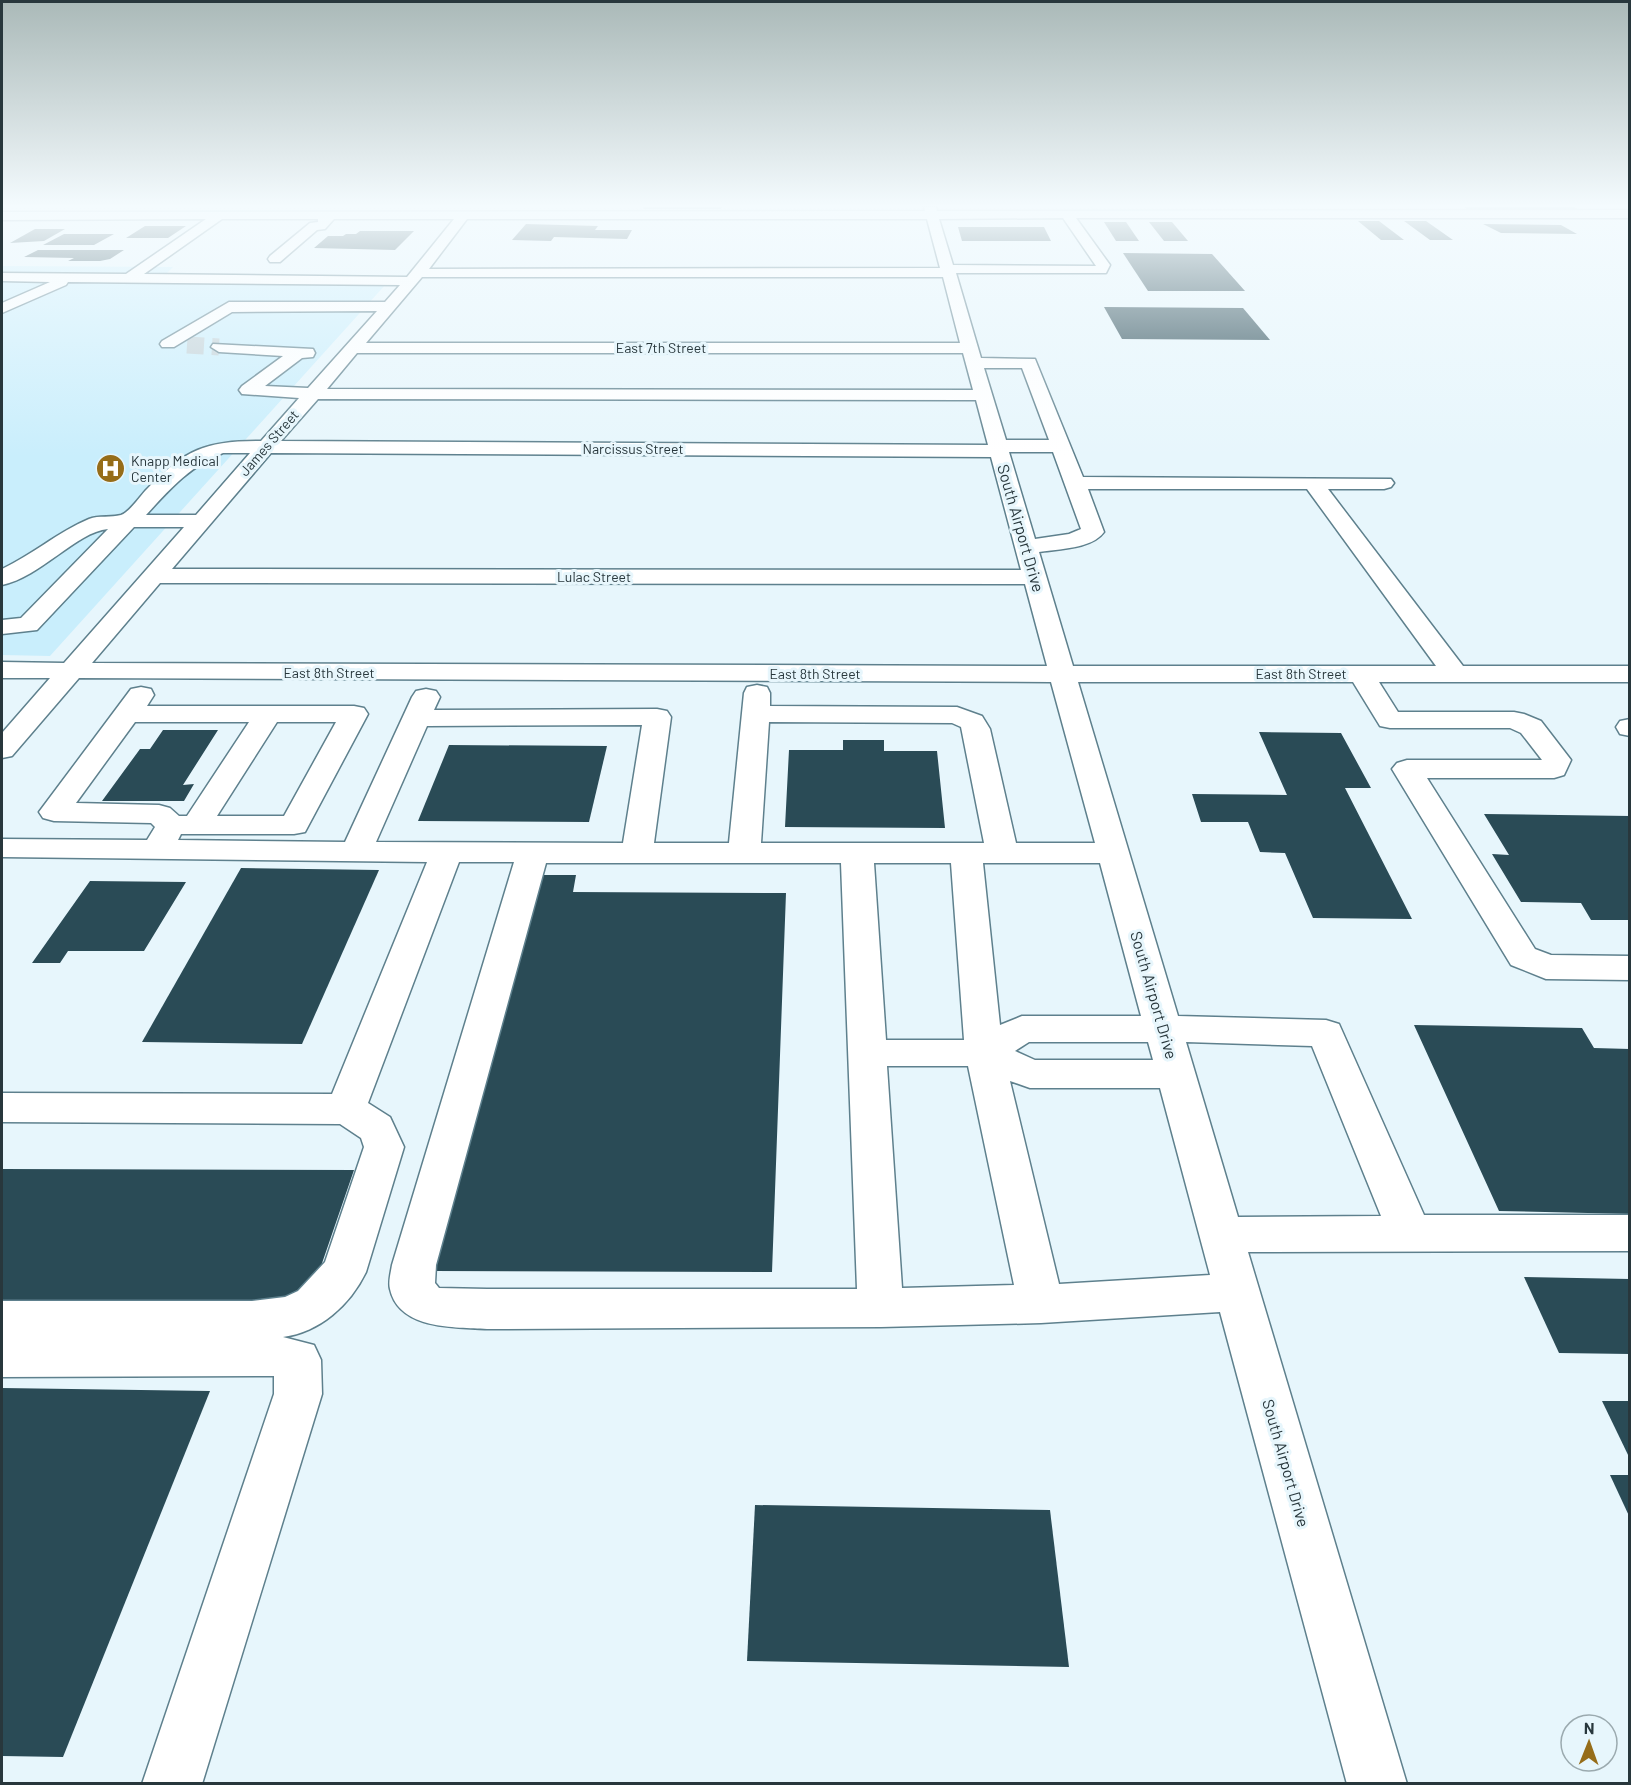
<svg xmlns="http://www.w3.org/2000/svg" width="1631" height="1785" viewBox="0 0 1631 1785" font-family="Barlow,sans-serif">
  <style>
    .built { fill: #c9eefc }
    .building { fill: #2a4b56 }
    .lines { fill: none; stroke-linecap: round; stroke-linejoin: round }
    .minor-tunnel-far1 { stroke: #c1d0d6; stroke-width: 14; stroke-dasharray: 14 7; stroke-linecap: butt }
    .minor-tunnel { stroke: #c1d0d6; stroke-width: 17; stroke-dasharray: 17 8; stroke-linecap: butt }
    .minor-casing { stroke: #5e808d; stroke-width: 3 }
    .minor { fill: #fff; fill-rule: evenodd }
    .labels { text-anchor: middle; stroke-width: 6; stroke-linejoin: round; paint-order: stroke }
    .far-street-label { font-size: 14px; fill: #28373c; stroke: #e7f6fc }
    .far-poi-label { font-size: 14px; fill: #28373c; stroke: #e7f6fc; text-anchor: start }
    .street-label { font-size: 16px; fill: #28373c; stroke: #e7f6fc }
  </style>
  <rect width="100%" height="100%" fill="#e7f6fc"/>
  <!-- built -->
  <path class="built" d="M2 266 173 267 166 274 172 283 386 284 50 656 2 655Z"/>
  <!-- building -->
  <g class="building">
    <path d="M644 207H722L721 209H643Z"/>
    <path d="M1464 207H1574L1583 212H1471Z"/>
    <path d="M1358 221H1379L1404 240H1381Z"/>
    <path d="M1404 221H1426L1453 240H1430Z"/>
    <path d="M1104 222H1126L1139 241H1116Z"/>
    <path d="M1149 222H1172L1188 241H1164Z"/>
    <path d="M526 224 598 226 595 230H632L627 239 554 237 551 241 512 240Z"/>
    <path d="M1483 224 1561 225 1577 234 1501 233Z"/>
    <path d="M145 226H186L168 238H126Z"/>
    <path d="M958 227H1044L1051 241H962Z"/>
    <path d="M35 229H65L44 241 10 243Z"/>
    <path d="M360 231H414L395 250 314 248 328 236H343L346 234H356Z"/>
    <path d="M64 234H114L94 245H43Z"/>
    <path d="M38 250H124L110 259 100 261H68L74 258 24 257Z"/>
    <path d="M1123 253 1212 254 1245 291H1148Z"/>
    <path d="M1104 307 1243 308 1270 340 1122 339Z"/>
    <path d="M163 730H218L183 785 194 784 184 801H102L140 749H150Z"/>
    <path d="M1259 732 1341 733 1371 788H1345L1412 919 1313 918 1285 853 1260 852 1248 822H1201L1192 794 1287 795Z"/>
    <path d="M843 740H884V751H937L945 828 785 827 789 750H843Z"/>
    <path d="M449 745 607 746 589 822 418 821Z"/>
    <path d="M1484 814 1630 816V920H1591L1581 903 1521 902 1492 854 1509 855Z"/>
    <path d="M241 868 379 870 302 1044 142 1042Z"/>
    <path d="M540 875H576L573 892 786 893 772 1272 434 1271Z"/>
    <path d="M90 881 186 882 144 951H68L60 963H32Z"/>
    <path d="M1414 1025 1582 1028 1594 1048 1630 1049V1214L1499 1211Z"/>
    <path d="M2 1169 354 1170 308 1304 2 1303Z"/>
    <path d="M1524 1277 1630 1279V1354L1559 1353Z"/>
    <path d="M2 1388 210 1391 63 1757 2 1756Z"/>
    <path d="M1602 1401H1630V1459Z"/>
    <path d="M1610 1475H1630V1518Z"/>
    <path d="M755 1505 1050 1510 1069 1667 747 1661Z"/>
  </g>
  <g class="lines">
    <!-- minor-tunnel-far1 -->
    <path class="minor-tunnel-far1" d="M1091 208 1094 207"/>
    <!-- minor-tunnel -->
    <path class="minor-tunnel" d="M187 345 219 347"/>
    <defs>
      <g id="minor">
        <path d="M924 207H936L937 211 1630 210V218H1076L1110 265 1106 273H956L981 358 1035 359 1083 477 1391 479 1394 483 1391 487 1384 489H1328L1463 666H1630V682H1379L1398 712H1514L1524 714 1541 721 1571 760 1564 775 1554 778H1427L1535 949 1551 955 1630 956V980L1546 979 1511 965 1392 769 1397 763 1407 760H1542L1521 733 1510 728H1390L1380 726 1353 682H1078L1178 1016 1326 1020 1339 1024 1424 1215H1630V1251L1248 1252 1407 1784H1347L1220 1312 1041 1323 881 1327 487 1329C455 1327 399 1330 390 1289 388 1282 391 1272 392 1265L514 862H459L368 1103 390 1117 404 1147 366 1272C350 1305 320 1332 283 1337L314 1345 321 1360 322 1394 202 1784H142L274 1394V1376L2 1377V1301H252L285 1297 298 1291 325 1262 364 1147 361 1138 340 1124 2 1122V1093L332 1094 427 862 2 857V839L147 840 155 827 151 823 54 821 43 818 39 812 131 689 141 687 151 689 154 695 147 706H354L364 708 368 714 305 832 294 834H181L178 840 345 842 412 697 416 691 426 689 436 691 440 697 434 710 657 709 667 711 671 717 654 843H729L744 693 747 687 757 685 767 687 770 693V706L957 707 982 716 990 729 1016 843H1095L1051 682 79 678 12 756 2 758V733L50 678H2V662L64 663 184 527H134L37 630 2 634V620L21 618 108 529C76 532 41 577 2 585V569C32 555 58 532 89 519 99 515 111 518 121 515 130 512 140 496 147 489 186 449 205 441 261 441L299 398 242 394 239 390 242 386 283 356 219 352 211 347 213 344 313 349 315 353 313 357 302 358 265 386 308 388 377 311 232 312 174 347H162L160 344 162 341 229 302H385L400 285 68 282 66 285 2 313V303L50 282 2 281V273L126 274 206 219 2 220V212L925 211ZM1063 218 1096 266 953 265 939 219ZM222 219H318V222L310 223 270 256 268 259 270 262H280L317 230 325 229 334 219H454L407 277 144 274ZM467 219H927L940 268 429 269ZM422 277H943L960 343H366ZM357 353H963L973 390 327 389ZM984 368H1022L1049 440H1006ZM318 399 976 400 988 445 281 441ZM1009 452H1053L1081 529 1069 534 1035 539ZM223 453H250L196 515H146C169 490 191 465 223 453ZM271 453 991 457 1021 570 172 569ZM1088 489H1307L1436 666H1073L1039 552C1058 549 1092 549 1104 532ZM160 583 1025 584 1047 666 92 663ZM135 722H249L187 816H179L170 808 159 805 76 803ZM277 722H336L284 816H217ZM769 722 952 723 961 727 984 843H761ZM642 725 623 843 376 842 427 726ZM546 863H841L857 1289H487L439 1288 435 1283 436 1265ZM874 863H951L964 1040H886ZM983 863H1100L1141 1016H1022L1000 1025ZM1029 1042H1148L1153 1060H1035L1015 1051ZM1186 1042 1312 1046 1381 1216 1238 1217ZM887 1066H968L1014 1285 902 1288ZM1010 1081 1030 1088H1160L1210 1275 1059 1284Z"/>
        <path d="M1630 719V736L1620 734 1616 727 1620 721Z"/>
      </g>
    </defs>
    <!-- minor casing -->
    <use href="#minor" class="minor-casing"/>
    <!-- minor -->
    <use href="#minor" class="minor"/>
  </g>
  <!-- sky -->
  <linearGradient id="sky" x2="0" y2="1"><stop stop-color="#aab9b8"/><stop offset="0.45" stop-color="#f4fbfe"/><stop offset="1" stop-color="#f4fbfe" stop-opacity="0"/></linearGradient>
  <rect width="1631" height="457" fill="url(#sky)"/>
  <!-- icons -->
  <defs>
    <symbol id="hospital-disc" viewBox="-11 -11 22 22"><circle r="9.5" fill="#966d19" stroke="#e7f6fc"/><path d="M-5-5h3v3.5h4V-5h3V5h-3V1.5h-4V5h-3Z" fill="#fff"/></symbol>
  </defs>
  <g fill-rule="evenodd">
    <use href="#hospital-disc" x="94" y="452" width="33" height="33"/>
  </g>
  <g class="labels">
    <!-- far-street labels -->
    <g class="far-street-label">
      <text x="661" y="353">East 7th Street</text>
      <text transform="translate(269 443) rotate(-49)" y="5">James Street</text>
      <text x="633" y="454">Narcissus Street</text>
      <text x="594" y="582">Lulac Street</text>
      <text x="329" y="678">East 8th Street</text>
      <text x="815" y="679">East 8th Street</text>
      <text x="1301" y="679">East 8th Street</text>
    </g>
    <!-- far-poi labels -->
    <g class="far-poi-label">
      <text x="131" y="466">Knapp Medical<tspan x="131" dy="16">Center</tspan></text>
    </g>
    <!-- street labels -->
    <g class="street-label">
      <text transform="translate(1021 528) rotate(74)" y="6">South Airport Drive</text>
      <text transform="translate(1154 995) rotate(74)" y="6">South Airport Drive</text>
      <text transform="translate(1286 1463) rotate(74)" y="6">South Airport Drive</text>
    </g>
  </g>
  <!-- border -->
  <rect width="1631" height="1785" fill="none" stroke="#28373c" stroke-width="6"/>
  <!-- north arrow -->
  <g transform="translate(1589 1743) rotate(1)"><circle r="28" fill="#e7f6fc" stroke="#9baaaf" stroke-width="1.5"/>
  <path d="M0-4.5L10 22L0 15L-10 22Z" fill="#966d19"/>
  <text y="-9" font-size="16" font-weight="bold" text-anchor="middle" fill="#28373c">N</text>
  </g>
</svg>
